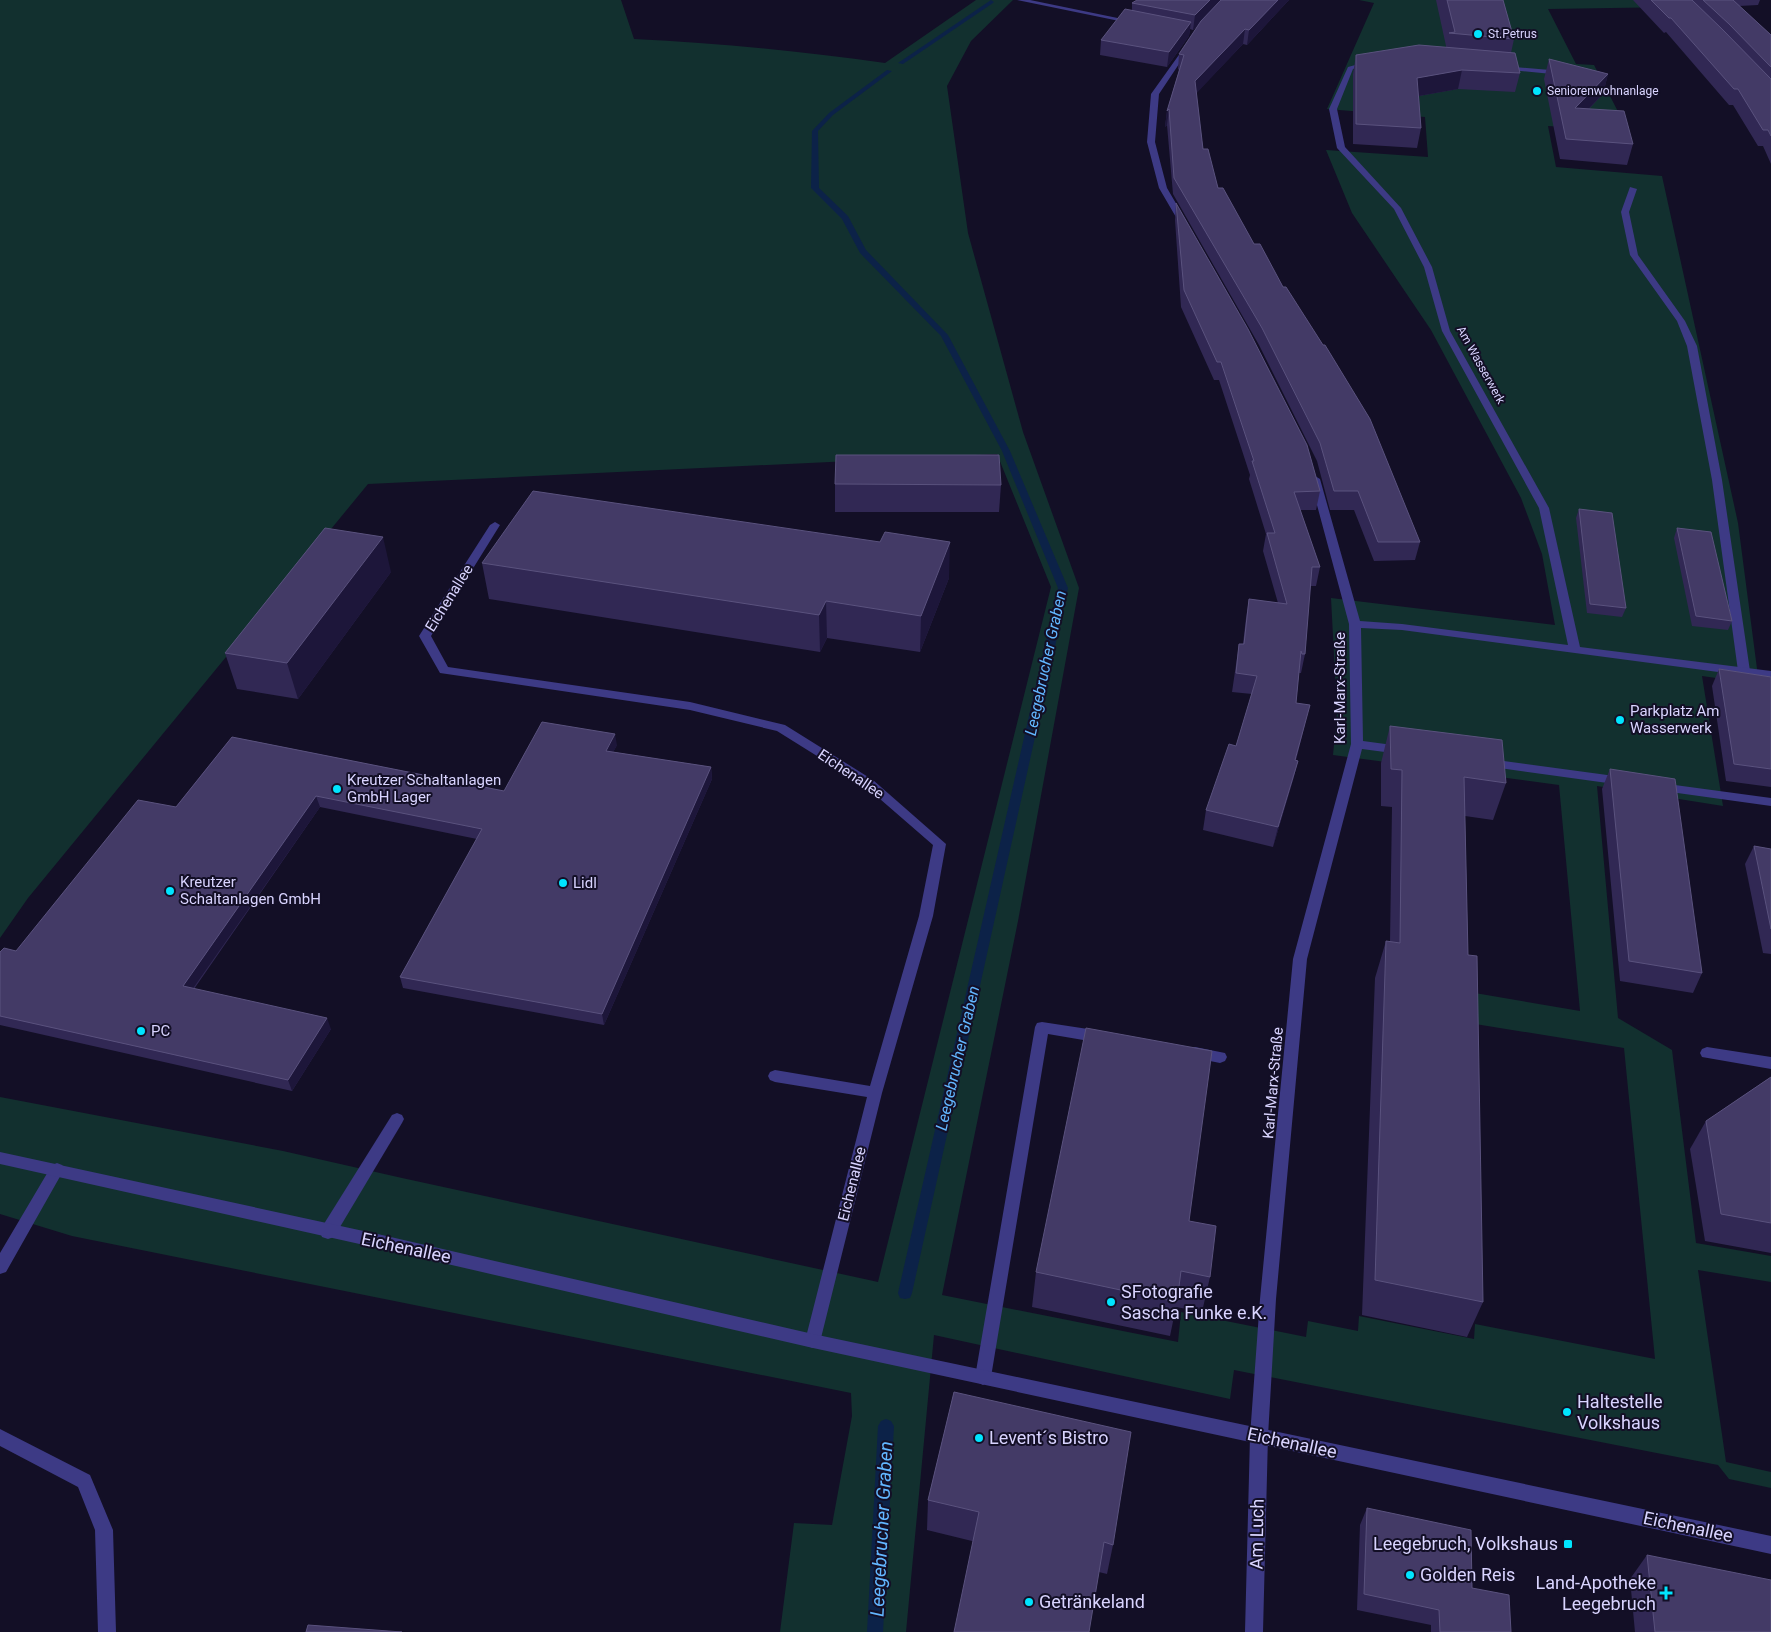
<svg xmlns="http://www.w3.org/2000/svg" width="1771" height="1632" viewBox="0 0 1771 1632" font-family="Roboto,sans-serif">
  <style>
    .green { fill: #12302f }
    .lines { fill: none; stroke-linecap: round; stroke-linejoin: round }
    .stream { fill: #0c2248; fill-rule: evenodd }
    .service { fill: #3d3a85; fill-rule: evenodd }
    .minor { fill: #3d3a85; fill-rule: evenodd }
    .tertiary { fill: #3d3a85; fill-rule: evenodd }
    .wall { fill: #312854 }
    .shaded-wall { fill: #1d163a }
    .building { fill: #433a66; stroke: #5a527e }
    .poi-dot { fill: #00e5ff; stroke: #130f26; stroke-width: 2 }
    .labels { text-anchor: middle; stroke-width: 4; stroke-linejoin: round; paint-order: stroke }
    .far-poi-label { font-size: 12px; fill: #d9d4ff; stroke: #130f26; text-anchor: start }
    .far-street-label { font-size: 12px; fill: #d9d4ff; stroke: #130f26 }
    .street-label { font-size: 15px; fill: #d9d4ff; stroke: #130f26 }
    .poi-label { font-size: 15px; fill: #d9d4ff; stroke: #130f26; text-anchor: start }
    .water-label { font-size: 16px; font-style: italic; fill: #62b6ff; stroke: #130f26 }
    .near-street-label { font-size: 18px; fill: #d9d4ff; stroke: #130f26 }
    .near-poi-label { font-size: 18px; fill: #d9d4ff; stroke: #130f26; text-anchor: start }
    .near-water-label { font-size: 19px; font-style: italic; fill: #62b6ff; stroke: #130f26 }
  </style>
  <rect width="100%" height="100%" fill="#130f26"/>
  <!-- green -->
  <path class="green" d="M0 0H621L634 39C718 43 801 51 885 63L976 0H1013L971 41 947 86 968 233 1023 432 1079 588 1018 921 942 1295 1178 1342 1181 1312 1306 1337 1308 1321 1358 1331 1359 1316 1474 1339 1475 1324 1655 1359 1624 1048 1469 1023V992L1580 1011 1559 785 1333 755 1337 713 1331 598 1555 625 1542 554 1521 498 1431 330 1352 213 1326 150 1428 157 1425 117 1327 109 1374 3 1359 0H1668L1675 7 1548 9 1576 64 1594 65 1628 131 1548 126 1556 167 1662 176 1738 523 1759 684 1702 676 1723 806 1597 786 1618 1018 1672 1050 1696 1243 1771 1256V1282L1698 1270 1726 1462 1771 1472V1488L1729 1479 1718 1465 1234 1370 1230 1399 934 1335 906 1632H780L794 1523 832 1525 852 1416 851 1393 72 1236 0 1214V1097L283 1151 402 1178 878 1282 1051 587 997 454 368 484 28 898 0 938Z"/>
  <g class="lines">
    <!-- stream -->
    <g class="stream">
      <path d="M991 0 994 2 993 3 903 64 898 63Z"/>
      <path d="M887 70 892 71 833 115 818 131 819 188 848 216 866 250 948 335 1010 451 1068 588 912 1293 910 1298 905 1299 900 1298 898 1293 1058 588 1002 451 941 336 860 253 842 219 811 188 812 131 829 113Z"/>
      <path d="M886 1419 891 1421 894 1426 883 1632H867L878 1426 881 1421Z"/>
    </g>
    <!-- service -->
    <g class="service">
      <path d="M1630 187 1637 189 1629 212 1638 255 1685 321 1697 346 1722 480 1750 671 1744 675 1738 671 1712 480 1687 346 1677 321 1630 255 1621 212Z"/>
      <path d="M495 522 500 525 431 636 448 667 690 702 785 725 873 780 946 844 933 916 882 1093 819 1346 813 1348 807 1346 805 1341 867 1097 775 1082 770 1080 768 1076 770 1072 775 1070 870 1086 919 916 933 845 865 786 777 731 690 710 440 673 419 636 490 525Z"/>
      <path d="M1042 1022 1101 1031 1106 1033 1108 1037 1106 1041 1101 1043 1048 1034 991 1377 989 1382 983 1385 977 1382 975 1377 1035 1027 1037 1023Z"/>
      <path d="M1195 1047 1225 1053 1227 1057 1225 1061 1220 1063 1190 1057 1188 1053 1190 1049Z"/>
      <path d="M397 1113 402 1115 404 1119 402 1123 334 1237 328 1239 322 1237 320 1232 322 1227 392 1115Z"/>
    </g>
    <!-- minor -->
    <g class="minor">
      <path d="M1017 0H1030L1137 22 1134 24Z"/>
      <path d="M1188 44 1191 46 1159 94 1155 142 1167 188 1188 224 1184 226 1180 224 1159 188 1147 142 1151 94 1186 45Z"/>
      <path d="M1370 61 1373 63 1372 64 1353 69 1337 109 1345 147 1401 208 1432 267 1450 331 1549 508 1580 647 1771 671V679L1402 630 1361 628 1363 741 1400 746 1406 750 1400 754 1362 749 1307 959 1276 1299 1268 1436 1263 1632H1245L1250 1436 1260 1299 1293 959 1351 744 1349 624 1310 479 1315 476 1320 479 1360 621 1402 624 1568 645 1539 508 1442 331 1424 267 1394 209 1337 148 1329 109 1348 67Z"/>
      <path d="M1502 66 1562 71 1566 73 1562 75 1500 69V67Z"/>
      <path d="M1489 759 1622 777 1628 781 1622 785 1485 766 1483 763Z"/>
      <path d="M1660 783 1771 798V806L1656 790 1654 787 1656 784Z"/>
      <path d="M1707 1047 1771 1057V1069L1702 1057 1700 1053 1702 1049Z"/>
      <path d="M57 1163 62 1165 65 1169 62 1173 6 1272 0 1274V1253L52 1165Z"/>
      <path d="M0 1429 90 1475 113 1530 116 1632H98L95 1530 78 1487 0 1446Z"/>
    </g>
    <!-- tertiary -->
    <path class="tertiary" d="M0 1152 382 1235 813 1334 1771 1536V1554L813 1348 382 1249 0 1164Z"/>
  </g>
  <!-- wall -->
  <g class="wall">
    <path d="M1289 0 1247 45 1243 44 1196 93 1203 149 1218 188 1254 244 1420 542 1415 560 1374 561 1354 510H1330L1317 461 1259 345 1173 194 1167 125 1165 127 1167 111 1179 70 1178 69 1179 54 1201 22 1193 30 1190 29 1189 36 1167 67 1100 55 1101 40 1132 10V3Z"/>
    <path d="M1436 0H1503L1514 39 1511 53 1520 73 1515 92 1458 89 1419 96 1421 128 1417 148 1353 144V74L1356 55 1446 47V46Z"/>
    <path d="M1633 0H1760L1758 5 1739 6 1771 35V164L1763 146H1758L1733 105H1729L1666 32 1664 33Z"/>
    <path d="M1549 59 1608 74 1603 94 1589 109 1633 144 1627 165 1560 159 1544 79Z"/>
    <path d="M1176 203 1320 491 1316 510H1300L1320 567 1316 586H1310L1305 654 1301 673H1299L1296 703 1305 724 1296 760 1298 761 1293 780 1273 847 1203 830 1206 810 1236 746 1252 694 1232 692 1239 644H1243L1246 618 1249 599 1278 603 1263 551 1266 534 1249 479 1250 475 1219 380H1214L1181 307 1175 220Z"/>
    <path d="M835 484 1001 485 999 512H835Z"/>
    <path d="M1579 509 1626 608 1622 617 1587 613 1576 518Z"/>
    <path d="M1677 528 1732 621 1728 630 1692 626 1674 538Z"/>
    <path d="M482 563 949 578 920 652 827 638 820 652 489 599Z"/>
    <path d="M391 572 298 699 237 689 225 653Z"/>
    <path d="M1719 669 1771 677V787L1726 781 1712 686Z"/>
    <path d="M1390 726 1506 783 1493 820 1465 816 1468 955 1483 1302 1467 1337 1362 1315 1375 978 1386 941 1390 942 1392 807 1381 806V763Z"/>
    <path d="M232 737 504 791 617 745 613 752 711 767 712 779 604 1025 403 988 400 977 477 839 320 807 194 989 331 1029 292 1091 0 1025V952L16 951 176 807Z"/>
    <path d="M1610 769 1702 973 1693 993 1620 981 1602 789Z"/>
    <path d="M1754 846 1771 849V954L1763 953 1745 864Z"/>
    <path d="M1771 1077V1253L1705 1241 1690 1149 1706 1121Z"/>
    <path d="M1189 1221 1210 1277 1202 1312 1176 1307 1170 1336 1032 1307 1036 1272Z"/>
    <path d="M954 1392 1113 1545 1107 1574 927 1530 928 1500Z"/>
    <path d="M1367 1508 1472 1588 1511 1632H1431V1625L1357 1610 1360 1525Z"/>
    <path d="M1647 1555 1771 1632H1635L1630 1579Z"/>
  </g>
  <!-- shaded-wall -->
  <g class="shaded-wall">
    <path d="M1210 0H1221L1193 30 1195 15Z"/>
    <path d="M1278 0H1289L1247 45 1249 30Z"/>
    <path d="M1191 22 1189 36 1167 67 1169 52Z"/>
    <path d="M1245 29 1243 44 1193 97 1195 81Z"/>
    <path d="M1462 70 1458 89 1413 97 1417 78Z"/>
    <path d="M1608 74 1603 94 1570 128 1575 108Z"/>
    <path d="M1169 109 1167 125 1165 127 1167 111Z"/>
    <path d="M383 537 391 572 298 699 287 663Z"/>
    <path d="M950 542 949 578 920 652 921 616Z"/>
    <path d="M826 601 827 638 820 652 819 615Z"/>
    <path d="M1310 705 1305 724 1291 779 1295 760Z"/>
    <path d="M615 734 617 745 608 762 606 751Z"/>
    <path d="M1298 761 1293 780 1273 847 1278 827Z"/>
    <path d="M711 767 712 779 604 1025 602 1014Z"/>
    <path d="M316 796 320 807 187 997 183 986Z"/>
    <path d="M327 1018 331 1029 292 1091 288 1080Z"/>
  </g>
  <!-- building -->
  <g class="building">
    <path d="M1137 0H1210L1195 15 1132 3Z"/>
    <path d="M1221 0H1278L1249 30 1245 29 1195 81 1203 149H1208L1218 188H1223L1254 244H1260L1283 287H1286L1323 345H1325L1370 419 1420 542H1378L1358 491H1334L1320 443 1262 328 1174 178 1169 109 1167 111 1184 55 1179 54 1201 21Z"/>
    <path d="M1447 0H1503L1514 39 1449 33 1455 32Z"/>
    <path d="M1651 0H1692L1722 29 1771 79V136L1768 130H1763L1738 89H1734L1671 18H1669Z"/>
    <path d="M1703 0H1733L1771 35V67L1729 24Z"/>
    <path d="M1125 9 1191 22 1169 52 1101 40Z"/>
    <path d="M1419 45 1515 53 1520 73 1462 70 1417 78 1421 128 1356 124V55Z"/>
    <path d="M1549 59 1608 74 1575 108 1624 111 1633 144 1566 139Z"/>
    <path d="M1176 203 1248 329 1307 445 1320 491 1294 492 1320 567H1312L1305 654H1302L1301 651 1296 703 1310 705 1295 760 1298 761 1278 827 1206 810 1229 744 1236 746 1257 676 1236 673 1239 644H1244L1249 599 1287 604 1267 533H1275L1252 461H1254L1221 362H1217L1184 290Z"/>
    <path d="M836 455H999L1001 485 835 484Z"/>
    <path d="M533 491 880 542 885 532 950 542 921 616 826 601 819 615 482 563Z"/>
    <path d="M1579 509 1612 513 1626 608 1590 604Z"/>
    <path d="M325 528 383 537 287 663 225 653Z"/>
    <path d="M1677 528 1711 532 1732 621 1696 616Z"/>
    <path d="M1719 669 1771 677V769L1734 764Z"/>
    <path d="M542 722 615 734 606 751 711 767 602 1014 400 977 482 829 316 796 183 986 327 1018 288 1080 0 1016V952L4 948 16 951 138 800 176 807 232 737 504 791Z"/>
    <path d="M1390 726 1502 740 1506 783 1464 777 1468 955 1477 956 1483 1302 1375 1280 1386 941 1400 943 1402 770 1391 769Z"/>
    <path d="M1610 769 1675 779 1702 973 1629 961Z"/>
    <path d="M1754 846 1771 849V929Z"/>
    <path d="M1086 1028 1212 1051 1189 1221 1216 1226 1210 1277 1181 1271 1177 1302 1036 1272Z"/>
    <path d="M1771 1077V1223L1721 1214 1706 1121Z"/>
    <path d="M954 1392 1131 1432 1113 1545 1104 1542 1089 1632H954L979 1512 928 1500Z"/>
    <path d="M1367 1508 1471 1530 1472 1588 1509 1595 1511 1632H1440L1439 1610 1364 1594Z"/>
    <path d="M1647 1555 1771 1580V1632H1655Z"/>
    <path d="M308 1625 402 1632H306Z"/>
  </g>
  <!-- markers -->
  <g class="poi-dot">
    <circle cx="1478" cy="34" r="5"/>
    <circle cx="1537" cy="91" r="5"/>
    <circle cx="1620" cy="720" r="5"/>
    <circle cx="337" cy="789" r="5"/>
    <circle cx="563" cy="883" r="5"/>
    <circle cx="170" cy="891" r="5"/>
    <circle cx="141" cy="1031" r="5"/>
    <circle cx="1111" cy="1302" r="5"/>
    <circle cx="1567" cy="1412" r="5"/>
    <circle cx="979" cy="1438" r="5"/>
    <rect x="1563" y="1539" width="10" height="10" rx="2.5"/>
    <circle cx="1410" cy="1575" r="5"/>
    <path d="M1663.5 1585.5h5v5h5v5h-5v5h-5v-5h-5v-5h5z"/>
    <circle cx="1029" cy="1602" r="5"/>
  </g>
  <g class="labels">
    <!-- far-poi labels -->
    <g class="far-poi-label">
      <text x="1488" y="38">St.Petrus</text>
      <text x="1547" y="95">Seniorenwohnanlage</text>
    </g>
    <!-- far-street labels -->
    <g class="far-street-label">
      <text transform="translate(1481 365) rotate(61)" y="4">Am Wasserwerk</text>
    </g>
    <!-- street labels -->
    <g class="street-label">
      <text transform="translate(449 598) rotate(-58)" y="5">Eichenallee</text>
      <text transform="translate(1340 688) rotate(-90)" y="5">Karl-Marx-Straße</text>
      <text transform="translate(851 774) rotate(34)" y="5">Eichenallee</text>
      <text transform="translate(1273 1083) rotate(-85)" y="5">Karl-Marx-Straße</text>
      <text transform="translate(852 1184) rotate(-76)" y="5">Eichenallee</text>
    </g>
    <!-- poi labels -->
    <g class="poi-label">
      <text x="1630" y="716">Parkplatz Am<tspan x="1630" dy="17">Wasserwerk</tspan></text>
      <text x="347" y="785">Kreutzer Schaltanlagen<tspan x="347" dy="17">GmbH Lager</tspan></text>
      <text x="180" y="887">Kreutzer<tspan x="180" dy="17">Schaltanlagen GmbH</tspan></text>
      <text x="573" y="888">Lidl</text>
      <text x="151" y="1036">PC</text>
    </g>
    <!-- water labels -->
    <g class="water-label">
      <text transform="translate(1045 663) rotate(-78)" y="6">Leegebrucher Graben</text>
      <text transform="translate(957 1058) rotate(-77)" y="6">Leegebrucher Graben</text>
    </g>
    <!-- near-street labels -->
    <g class="near-street-label">
      <text transform="translate(406 1248) rotate(12)" y="6">Eichenallee</text>
      <text transform="translate(1292 1443) rotate(12)" y="6">Eichenallee</text>
      <text transform="translate(1688 1527) rotate(12)" y="6">Eichenallee</text>
      <text transform="translate(1257 1534) rotate(-89)" y="6">Am Luch</text>
    </g>
    <!-- near-poi labels -->
    <g class="near-poi-label">
      <text x="1121" y="1298">SFotografie<tspan x="1121" dy="21">Sascha Funke e.K.</tspan></text>
      <text x="1577" y="1408">Haltestelle<tspan x="1577" dy="21">Volkshaus</tspan></text>
      <text x="989" y="1444">Levent´s Bistro</text>
      <text x="1558" y="1550" text-anchor="end">Leegebruch, Volkshaus</text>
      <text x="1420" y="1581">Golden Reis</text>
      <text x="1656" y="1589" text-anchor="end">Land-Apotheke<tspan x="1656" dy="21">Leegebruch</tspan></text>
      <text x="1039" y="1608">Getränkeland</text>
    </g>
    <!-- near-water labels -->
    <g class="near-water-label">
      <text transform="translate(881 1529) rotate(-87)" y="7">Leegebrucher Graben</text>
    </g>
  </g>
</svg>
